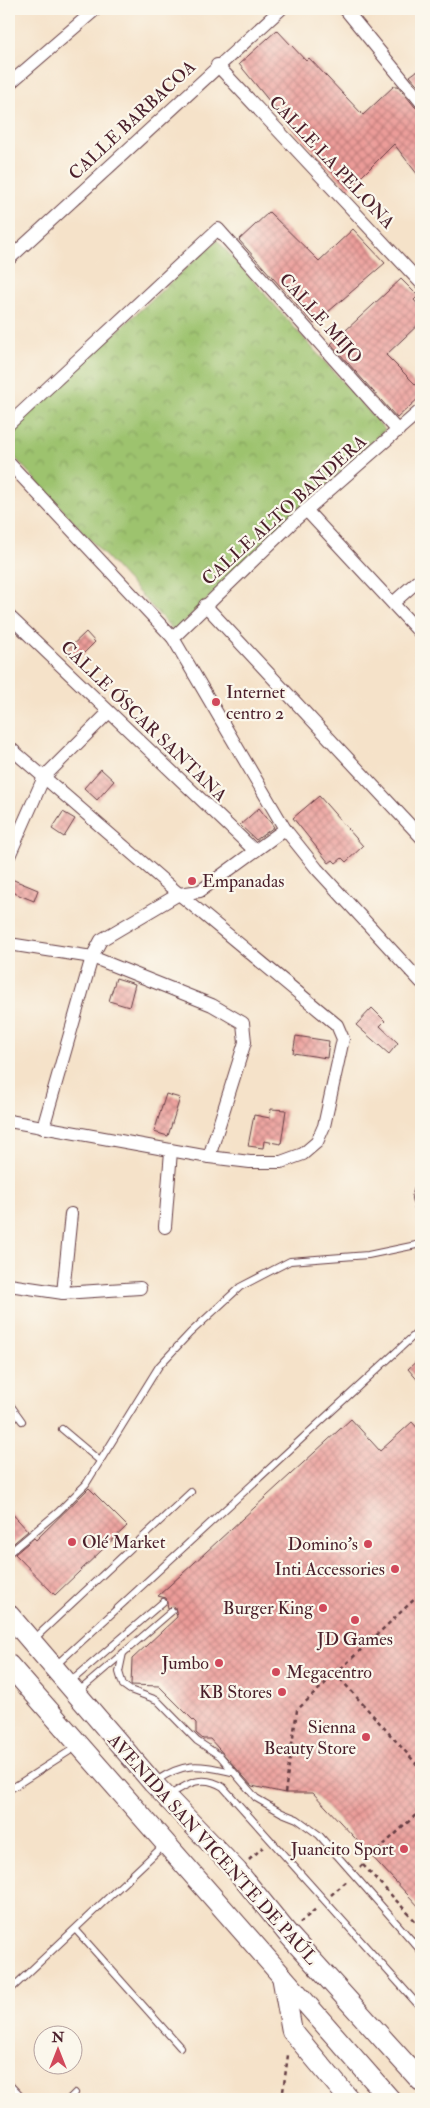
<svg xmlns="http://www.w3.org/2000/svg" width="430" height="2108" viewBox="0 0 430 2108" font-family="'IM FELL Double Pica',serif">
  <style>
    .park { fill: url(#park-crowns); stroke: #74714c }
    .building { fill: url(#building-cross-hatch) }
    .lines { fill: none; stroke-linecap: round; stroke-linejoin: round }
    .lane-casing { stroke: #643c43; stroke-width: 8 }
    .street-casing { stroke: #643c43; stroke-width: 14 }
    .primary-casing { stroke: #643c43; stroke-width: 22 }
    .path { stroke: #643c43; stroke-width: 2.5; stroke-dasharray: 4 4; stroke-linecap: butt }
    .lane { stroke: #fff; stroke-width: 6 }
    .street { stroke: #fff; stroke-width: 12 }
    .primary { stroke: #fff; stroke-width: 20 }
    .poi-dot { fill: #d1495b; stroke: #fbf7ec; stroke-width: 2 }
    .labels { text-anchor: middle; stroke-width: 4.5; stroke-linejoin: round; paint-order: stroke }
    .street-label { font-size: 18px; fill: #4a1f2b; stroke: #fbf7ec }
    .poi-label { font-size: 18px; fill: #4a1f2b; stroke: #fbf7ec; text-anchor: end }
  </style>
  <defs>
    <pattern id="park-crowns" width="20" height="18" patternUnits="userSpaceOnUse" patternTransform="scale(1.25)"><rect width="20" height="18" fill="#9dc36e"/><path d="M2 6a3 3 0 1 1 6 0M12 15a3 3 0 1 1 6 0" fill="none" stroke="#829e5b"/></pattern>
    <pattern id="building-cross-hatch" width="8" height="8" patternUnits="userSpaceOnUse" patternTransform="scale(1.25)"><rect width="8" height="8" fill="#ec9c99"/><path d="M0 0l8 8M0 8l8-8" fill="none" stroke="#c17f7d"/></pattern>
  </defs>
  <rect width="100%" height="100%" fill="#fbf7ec"/>
  <filter id="ink" filterUnits="userSpaceOnUse"><feTurbulence type="fractalNoise" baseFrequency=".02" numOctaves="2"/><feDisplacementMap in="SourceGraphic" scale="10" xChannelSelector="R" yChannelSelector="G"/><feConvolveMatrix kernelMatrix="1 2 1 2 8 2 1 2 1" color-interpolation-filters="sRGB"/></filter>
  <filter id="wash" filterUnits="userSpaceOnUse"><feTurbulence type="fractalNoise" baseFrequency=".0096" numOctaves="4" result="noise"/><feDisplacementMap in="SourceGraphic" scale="20" xChannelSelector="R" yChannelSelector="G"/><feGaussianBlur stdDeviation="1.12" result="paint"/><feColorMatrix in="noise" values="0 0 0 0 0 0 0 0 0 0 0 0 0 0 0 0 0 1.4 0 .05"/><feComposite in="paint" operator="in"/></filter>
  <g filter="url(#wash)">
    <rect width="100%" height="100%" fill="#f5e2c9"/>
    <!-- park -->
    <path class="park" d="M217 240 385 430 174 631 9 451V430Z"/>
    <g id="blocks">
      <!-- building -->
      <g class="building">
        <path d="M277 30 306 61 309 58 363 115 394 86H398L415 107 421 110V179L394 144 349 189 321 160 322 159 292 129 239 64Z"/>
        <path d="M421 68V89L410 76Z"/>
        <path d="M269 212 319 261 353 229 385 263 314 324 239 240Z"/>
        <path d="M401 279 418 296 414 300 421 308V322L386 355 421 390V396L397 418 331 344Z"/>
        <path d="M86 632 95 642 75 662 65 652Z"/>
        <path d="M101 769 114 781 97 800 84 788Z"/>
        <path d="M319 796 363 846 346 862 342 858 336 863 333 860 329 863 293 818Z"/>
        <path d="M259 808 274 827 256 840 240 825Z"/>
        <path d="M63 812 75 819 64 837 52 829Z"/>
        <path d="M9 878 38 890 34 901 9 891Z"/>
        <path d="M116 978 135 984 129 1007 109 1001Z"/>
        <path d="M372 1008 385 1021 380 1026 398 1043 389 1054 356 1025Z"/>
        <path d="M296 1036 329 1041 327 1058 293 1053Z"/>
        <path d="M166 1094 180 1098 168 1136 154 1132Z"/>
        <path d="M271 1109 286 1110 281 1144 264 1141 263 1148 248 1146 254 1115 270 1118Z"/>
        <path d="M421 1357V1384L408 1369Z"/>
        <path d="M351 1419 380 1451 412 1422 421 1432V1909L313 1793H285L252 1786 210 1739H203L196 1733V1723L159 1686 131 1685 132 1659 177 1617 175 1607 168 1608 166 1598 158 1596Z"/>
        <path d="M89 1488 127 1526 55 1595 15 1554 34 1538 36 1540Z"/>
        <path d="M9 1510 28 1531 9 1547Z"/>
      </g>
    </g>
  </g>
  <g filter="url(#ink)">
    <use href="#blocks" fill-opacity="0" stroke="#643c43" stroke-width="1"/>
    <g class="lines">
      <defs>
        <g id="lane">
          <path d="M421 1178 415 1198 421 1218"/>
          <path d="M9 1403 22 1421"/>
          <path d="M62 1429 100 1461"/>
          <path d="M9 1553 58 1512 86 1484 159 1366 190 1333 240 1287 290 1261 368 1255 421 1244"/>
          <path d="M34 1639 191 1492"/>
          <path d="M123 1653 119 1672 123 1685 130 1690 157 1700 197 1741 220 1756 256 1798 282 1813 297 1819 319 1835 421 1951"/>
          <path d="M56 1665 421 1329"/>
          <path d="M69 1683 163 1602"/>
          <path d="M78 1692 172 1611"/>
          <path d="M156 1781C185 1761 199 1765 232 1772"/>
          <path d="M9 1790 76 1747"/>
          <path d="M170 1795C188 1783 203 1774 223 1787L421 2008"/>
          <path d="M76 1930 180 2047"/>
          <path d="M9 1991 164 1845"/>
          <path d="M9 2084 23 2099"/>
          <path d="M69 2099 75 2093"/>
        </g>
        <g id="street">
          <path d="M345 9 421 102"/>
          <path d="M217 65 421 283"/>
          <path d="M9 84 96 9"/>
          <path d="M9 259 281 9"/>
          <path d="M9 424 218 229 398 431"/>
          <path d="M9 463 173 638 285 829 317 869 421 982"/>
          <path d="M306 510 421 634"/>
          <path d="M393 603 421 578"/>
          <path d="M205 605 421 837"/>
          <path d="M9 616 255 851"/>
          <path d="M173 638 295 520 421 410"/>
          <path d="M9 747 179 894 337 1025 343 1039 324 1126 317 1142 303 1154 281 1162H250L209 1157 9 1121"/>
          <path d="M9 856 44 777 109 712"/>
          <path d="M9 944 92 957 212 1005 243 1023 245 1042 209 1157"/>
          <path d="M43 1128 92 957 101 940 179 894 200 891 285 829"/>
          <path d="M165 1227 171 1151"/>
          <path d="M9 1285 63 1293 140 1288"/>
          <path d="M63 1293 71 1214"/>
        </g>
        <g id="primary">
          <path d="M9 1615 153 1783 237 1871 288 1934 421 2081"/>
          <path d="M9 1665 390 2099"/>
          <path d="M282 1976 292 2031 349 2099"/>
        </g>
      </defs>
      <!-- lane casing -->
      <use href="#lane" class="lane-casing"/>
      <!-- street casing -->
      <use href="#street" class="street-casing"/>
      <!-- primary casing -->
      <use href="#primary" class="primary-casing"/>
      <!-- path -->
      <g class="path">
        <path d="M335 1673 421 1769"/>
        <path d="M285 1793 297 1710 421 1593"/>
        <path d="M249 1860 263 1847"/>
        <path d="M363 1865 421 1927"/>
        <path d="M360 1867 421 1810"/>
        <path d="M331 1895 346 1882"/>
        <path d="M300 1923 318 1907"/>
        <path d="M282 2099 288 2055"/>
      </g>
      <!-- lane -->
      <use href="#lane" class="lane"/>
      <!-- street -->
      <use href="#street" class="street"/>
      <!-- primary -->
      <use href="#primary" class="primary"/>
    </g>
  </g>
  <!-- markers -->
  <g class="poi-dot">
    <circle cx="216" cy="702" r="5"/>
    <circle cx="192" cy="881" r="5"/>
    <circle cx="72" cy="1542" r="5"/>
    <circle cx="368" cy="1544" r="5"/>
    <circle cx="395" cy="1569" r="5"/>
    <circle cx="323" cy="1608" r="5"/>
    <circle cx="355" cy="1620" r="5"/>
    <circle cx="219" cy="1663" r="5"/>
    <circle cx="276" cy="1672" r="5"/>
    <circle cx="282" cy="1692" r="5"/>
    <circle cx="366" cy="1737" r="5"/>
    <circle cx="404" cy="1849" r="5"/>
  </g>
  <g class="labels">
    <!-- street labels -->
    <g class="street-label">
      <text transform="translate(132 120) rotate(-43)" y="6">CALLE BARBACOA</text>
      <text transform="translate(332 162) rotate(47)" y="6">CALLE LA PELONA</text>
      <text transform="translate(321 318) rotate(48)" y="6">CALLE MIJO</text>
      <text transform="translate(284 510) rotate(-42)" y="6">CALLE ALTO BANDERA</text>
      <text transform="translate(144 721) rotate(44)" y="6">CALLE ÓSCAR SANTANA</text>
      <text transform="translate(213 1849) rotate(48)" y="6">AVENIDA SAN VICENTE DE PAÚL</text>
    </g>
    <!-- poi labels -->
    <g class="poi-label">
      <text x="226" y="698" text-anchor="start">Internet<tspan x="226" dy="21">centro 2</tspan></text>
      <text x="202" y="887" text-anchor="start">Empanadas</text>
      <text x="82" y="1548" text-anchor="start">Olé Market</text>
      <text x="358" y="1550">Domino's</text>
      <text x="385" y="1575">Inti Accessories</text>
      <text x="313" y="1614">Burger King</text>
      <text x="355" y="1645" text-anchor="middle">JD Games</text>
      <text x="209" y="1669">Jumbo</text>
      <text x="286" y="1678" text-anchor="start">Megacentro</text>
      <text x="272" y="1698">KB Stores</text>
      <text x="356" y="1733">Sienna<tspan x="356" dy="21">Beauty Store</tspan></text>
      <text x="394" y="1855">Juancito Sport</text>
    </g>
  </g>
  <!-- margin -->
  <rect width="430" height="2108" fill="none" stroke="#fbf7ec" stroke-width="30"/>
  <!-- north arrow -->
  <g transform="translate(58 2050)"><circle r="24" fill="#fbf7ec" stroke="#b4a19f"/>
  <path d="M0-4L9 19L0 12L-9 19Z" fill="#d1495b"/>
  <text y="-8" font-size="14" font-weight="bold" text-anchor="middle" fill="#4a1f2b">N</text>
  </g>
</svg>
